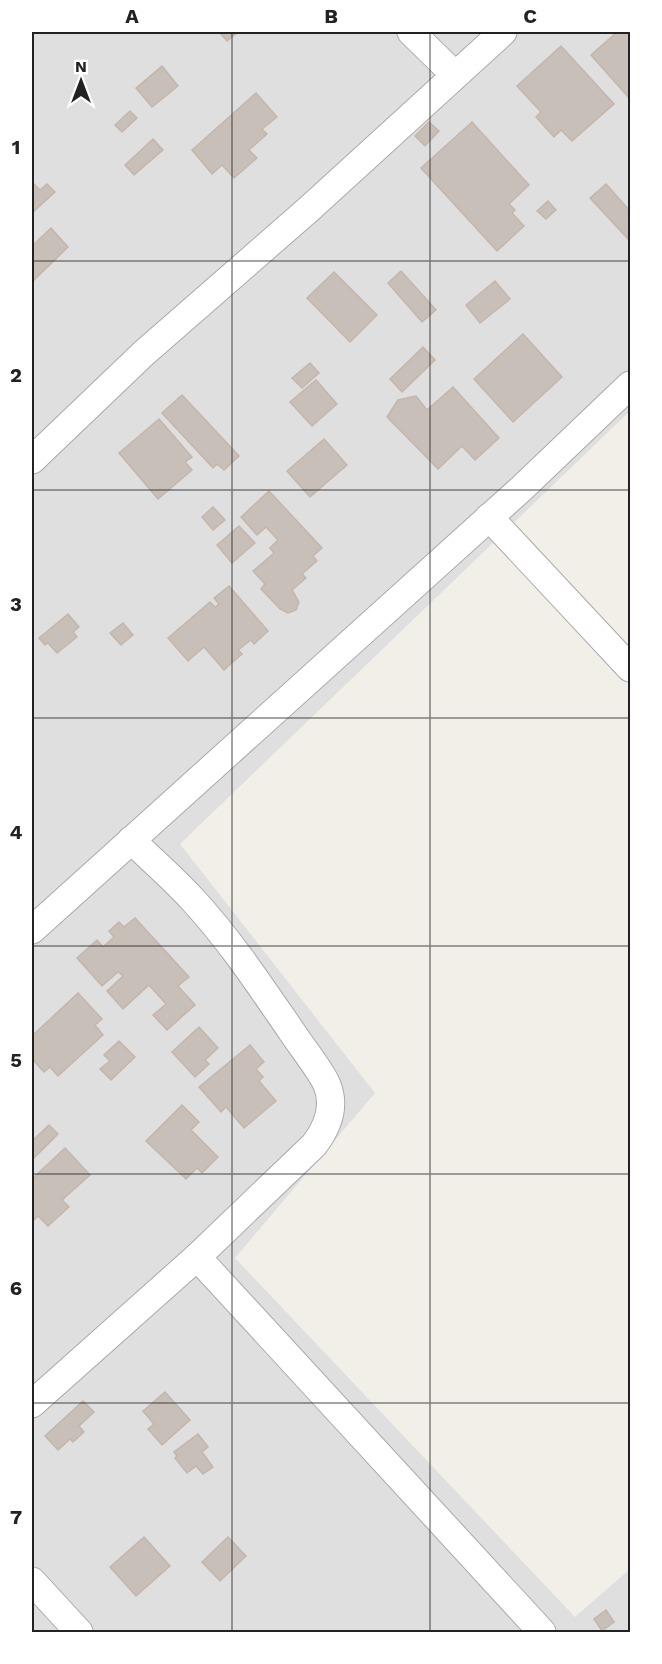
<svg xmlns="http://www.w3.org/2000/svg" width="662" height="1664" viewBox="0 0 662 1664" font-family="'Work Sans',sans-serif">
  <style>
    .residential { fill: #e0dfdf }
    .building { fill: #c7bfb8; stroke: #c4b6ab; stroke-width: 1.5 }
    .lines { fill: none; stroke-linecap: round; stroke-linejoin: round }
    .minor-casing { stroke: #a9a9a9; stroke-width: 29 }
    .minor { stroke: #fff; stroke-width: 27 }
    .grid { fill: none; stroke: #222; stroke-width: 1.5; stroke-opacity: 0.55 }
    .neatline { fill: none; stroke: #222; stroke-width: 2 }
    .grid-label { font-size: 20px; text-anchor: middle; font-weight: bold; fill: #222 }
  </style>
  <rect width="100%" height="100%" fill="#f2efe9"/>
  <!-- residential -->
  <path class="residential" d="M32 32H630V411L180 844 375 1093 235 1258 575 1617 630 1569V1632H32Z"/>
  <!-- building -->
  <g class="building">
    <path d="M219 32H238L227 41Z"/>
    <path d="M617 32H630V99L591 55Z"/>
    <path d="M561 46 614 104 572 141 561 130 554 137 536 117 541 112 517 86Z"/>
    <path d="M162 66 178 86 152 107 136 88Z"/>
    <path d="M256 93 277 117 262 129 267 134 249 150 257 158 234 178 222 165 212 174 192 150Z"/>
    <path d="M130 111 137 118 122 132 115 125Z"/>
    <path d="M429 122 439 131 425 146 415 136Z"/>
    <path d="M472 122 529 185 509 204 515 210 512 213 524 226 497 251 421 168Z"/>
    <path d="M153 139 163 150 134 175 125 165Z"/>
    <path d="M33 183 40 190 47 184 55 192 32 213V184Z"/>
    <path d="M606 184 630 211V241L590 198Z"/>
    <path d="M548 201 556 210 546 219 537 211Z"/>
    <path d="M51 228 68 247 34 280 32 277V246Z"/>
    <path d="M401 271 436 310 422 322 388 283Z"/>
    <path d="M334 272 377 315 350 342 307 298Z"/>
    <path d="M495 281 510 299 480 323 466 305Z"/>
    <path d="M523 334 562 377 513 422 474 379Z"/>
    <path d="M423 347 435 360 402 392 390 379Z"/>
    <path d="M310 363 319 373 302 388 292 378Z"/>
    <path d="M316 380 337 404 312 426 290 402Z"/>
    <path d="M453 387 499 438 475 460 462 446 438 469 387 417 398 400 416 396 427 410Z"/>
    <path d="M182 395 239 456 224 470 217 464 213 468 162 413Z"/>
    <path d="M159 419 192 457 185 462 192 470 158 499 119 453Z"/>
    <path d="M324 439 347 465 310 497 287 471Z"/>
    <path d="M269 491 322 548 313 556 317 561 302 574 306 578 292 590 299 602 296 610 288 613 280 609 261 589 265 584 253 571 274 553 270 548 278 540 266 527 257 535 241 517Z"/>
    <path d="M213 507 225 520 213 530 202 517Z"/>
    <path d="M239 526 255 543 232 563 217 545Z"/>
    <path d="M229 586 268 631 254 644 251 640 238 650 242 654 224 670 204 647 188 661 168 638 210 602 215 607 219 604 214 598Z"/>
    <path d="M68 614 79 627 73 632 77 637 57 653 48 643 45 645 39 638Z"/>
    <path d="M123 623 133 635 121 645 110 633Z"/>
    <path d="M135 918 189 977 178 986 195 1005 167 1030 153 1015 166 1004 149 985 123 1009 107 991 123 976 118 972 102 986 77 958 97 940 103 947 114 937 109 931 119 922 124 927Z"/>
    <path d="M78 993 102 1019 95 1025 103 1035 58 1076 50 1067 44 1072 32 1059V1036Z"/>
    <path d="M199 1027 218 1048 205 1060 209 1064 195 1077 172 1052Z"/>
    <path d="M119 1041 135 1057 111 1080 100 1069 110 1061 104 1055Z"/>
    <path d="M250 1045 264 1062 256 1069 263 1077 259 1081 276 1101 244 1128 226 1107 221 1112 199 1087Z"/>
    <path d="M182 1105 199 1122 191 1130 218 1157 202 1173 197 1168 186 1179 146 1141Z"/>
    <path d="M49 1125 58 1134 32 1160V1141Z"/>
    <path d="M65 1148 90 1175 62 1200 69 1207 48 1226 38 1216 32 1222V1179Z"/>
    <path d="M165 1392 190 1420 162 1445 148 1429 154 1424 143 1411Z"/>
    <path d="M83 1401 94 1412 79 1426 84 1432 73 1442 70 1439 58 1450 45 1436Z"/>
    <path d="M198 1434 208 1447 202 1452 213 1467 203 1474 196 1466 187 1473 175 1458 177 1456 174 1452Z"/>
    <path d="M144 1537 170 1566 136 1596 110 1567Z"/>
    <path d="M228 1537 246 1556 220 1581 202 1562Z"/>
    <path d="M606 1610 614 1622 602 1631 594 1619Z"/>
  </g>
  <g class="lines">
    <defs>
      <g id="minor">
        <path d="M411 32 455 75"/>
        <path d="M32 460 144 353 309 209 503 32"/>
        <path d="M489 517 630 668"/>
        <path d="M32 930 522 488 630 385"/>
        <path d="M197 1257 542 1632"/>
        <path d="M32 1404 197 1257 314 1145C327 1128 336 1107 327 1085 322 1072 301 1046 292 1032 261 987 230 940 193 900 174 879 152 860 131 840"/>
        <path d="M32 1581 79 1632"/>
      </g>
    </defs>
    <!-- minor casing -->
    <use href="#minor" class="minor-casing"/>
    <!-- minor -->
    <use href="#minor" class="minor"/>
  </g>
  <!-- grid -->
  <path class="grid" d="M232 32V1632M430 32V1632M32 261H630M32 490H630M32 718H630M32 946H630M32 1174H630M32 1403H630"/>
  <!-- border -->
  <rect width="662" height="1664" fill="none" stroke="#ffffff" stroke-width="66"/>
  <!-- north arrow -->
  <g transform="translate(81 81)" stroke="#ffffff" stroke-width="4.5" paint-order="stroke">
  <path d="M0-4.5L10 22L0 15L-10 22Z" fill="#222222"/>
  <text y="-9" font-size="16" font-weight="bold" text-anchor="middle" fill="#222222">N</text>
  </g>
  <rect x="33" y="33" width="596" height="1598" class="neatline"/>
  <g class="grid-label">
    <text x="132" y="23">A</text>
    <text x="331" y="23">B</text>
    <text x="530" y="23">C</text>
    <text x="16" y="154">1</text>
    <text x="16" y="382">2</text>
    <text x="16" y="611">3</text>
    <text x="16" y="839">4</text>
    <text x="16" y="1067">5</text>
    <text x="16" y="1295">6</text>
    <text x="16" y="1524">7</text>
  </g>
</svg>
